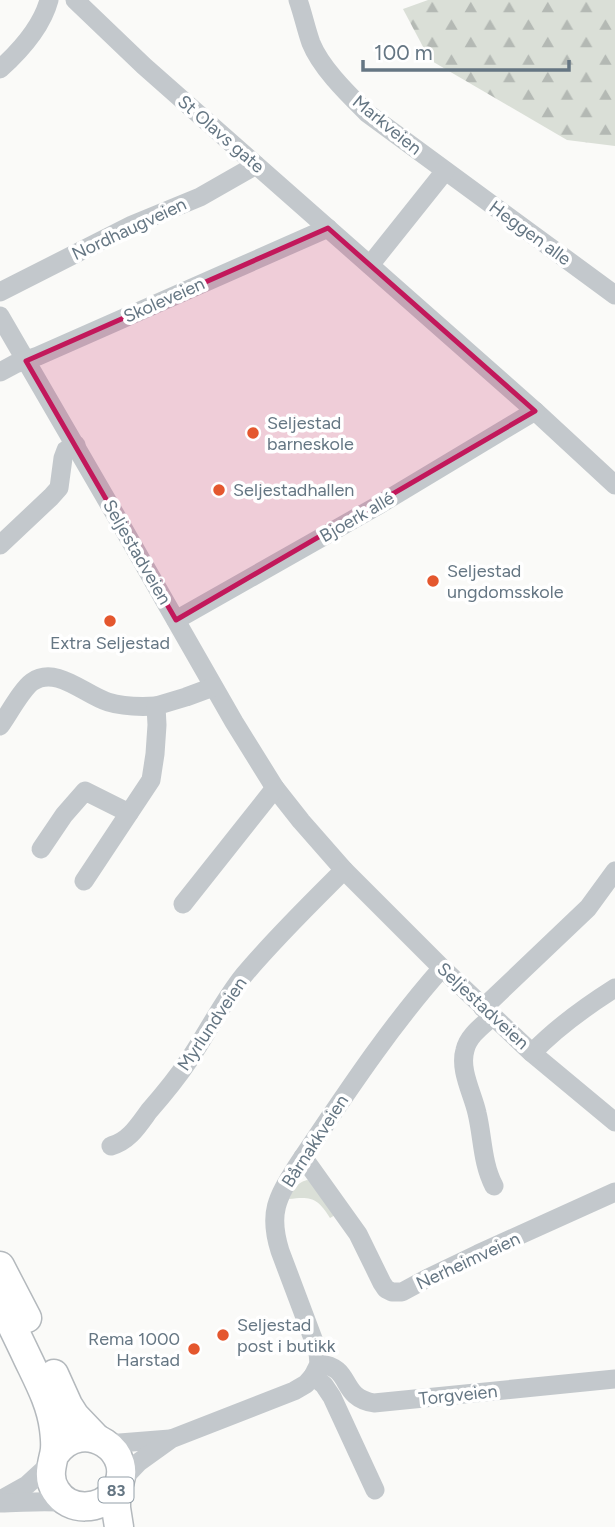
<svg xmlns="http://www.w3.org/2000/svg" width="615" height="1527" viewBox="0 0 615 1527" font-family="Figtree,sans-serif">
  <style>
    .green { fill: #dadfd7 }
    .forest { fill: url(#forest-firs) }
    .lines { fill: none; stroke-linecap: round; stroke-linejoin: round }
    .highway-casing { stroke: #b4b9bd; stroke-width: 31 }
    .minor { stroke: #c3c8cc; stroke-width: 19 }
    .highway { stroke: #fff; stroke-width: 28 }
    .marked { fill: #c2185b; fill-opacity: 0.2; stroke: #c2185b; stroke-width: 5; stroke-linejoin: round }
    .poi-dot { fill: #e4572e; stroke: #fff; stroke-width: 2.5 }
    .labels { text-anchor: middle; stroke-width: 7; stroke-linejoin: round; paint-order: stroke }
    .shield { fill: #fff; stroke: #939fa8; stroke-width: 2 }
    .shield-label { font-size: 16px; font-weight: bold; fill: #657683 }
    .street-label { font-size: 18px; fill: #657683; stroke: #fff }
    .poi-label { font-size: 18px; fill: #657683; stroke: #fff; text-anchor: start }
  </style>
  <defs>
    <pattern id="forest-firs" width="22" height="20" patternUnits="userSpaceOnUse" patternTransform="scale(1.75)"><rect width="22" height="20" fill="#dadfd7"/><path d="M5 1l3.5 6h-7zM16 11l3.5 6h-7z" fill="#b4b9b4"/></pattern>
  </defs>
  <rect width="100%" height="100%" fill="#fafaf8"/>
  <!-- green -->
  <path class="green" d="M307 1180 312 1181 337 1214 330 1218C318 1198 311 1196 289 1199 293 1190 296 1183 307 1180Z"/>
  <!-- forest -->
  <path class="forest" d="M428 0H615V146L567 140 430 60 403 9Z"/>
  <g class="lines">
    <defs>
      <g id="highway">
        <path d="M0 1266 27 1318"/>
        <path d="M0 1302C10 1321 19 1340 28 1359 39 1382 51 1404 54 1429 55 1437 56 1448 54 1455 51 1468 48 1479 56 1491 69 1512 101 1511 115 1491 140 1453 83 1414 55 1454"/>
        <path d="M54 1374 68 1405 75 1416 96 1438"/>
        <path d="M116 1489V1508L119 1527"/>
      </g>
    </defs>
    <!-- highway casing -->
    <use href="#highway" class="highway-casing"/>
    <!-- minor -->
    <g class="minor">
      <path d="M75 0 144 66 535 411 615 485"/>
      <path d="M298 0C303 14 306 29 311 43 321 68 348 94 367 113L615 295"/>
      <path d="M0 69C20 51 42 26 49 0"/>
      <path d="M370 265 445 171"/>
      <path d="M0 292 132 225 200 197 256 165"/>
      <path d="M0 316 123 528 234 722 275 788 301 821 344 870 442 968 532 1053 615 1122"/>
      <path d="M0 372 15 364 38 356 328 228"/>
      <path d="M0 545 51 497 59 488 63 458 66 450 76 445"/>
      <path d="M176 620 377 506 535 411"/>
      <path d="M0 726C8 715 22 689 32 682 56 665 85 695 108 702 124 707 139 707 156 706"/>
      <path d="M41 849 64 815 85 791 129 813"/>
      <path d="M84 881 151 780 155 754 157 725 156 706 186 697 213 687"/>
      <path d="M183 904 275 788"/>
      <path d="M483 1008 588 908 615 871"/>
      <path d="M492 1017C482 1026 468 1036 465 1050 459 1070 473 1094 477 1113 483 1138 482 1163 494 1186"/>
      <path d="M532 1053C557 1027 585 1007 615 988"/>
      <path d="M111 1146C129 1141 138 1126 149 1111 163 1095 177 1078 189 1060 208 1032 223 1001 244 975 275 938 310 904 344 870"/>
      <path d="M303 1157 358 1234 382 1283 386 1289 392 1292H402L428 1278 478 1254 615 1192"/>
      <path d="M319 1364C354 1367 338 1397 374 1403L615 1379"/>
      <path d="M107 1444 170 1439"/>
      <path d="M119 1483 139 1462 171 1439 294 1391 306 1384 313 1376"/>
      <path d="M375 1490 332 1397 324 1385 313 1376 319 1364 318 1352 280 1251C268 1213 277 1198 297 1166 343 1098 387 1030 442 968"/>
      <path d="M0 1500 27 1485 51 1463"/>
      <path d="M0 1503C23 1503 45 1500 69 1503"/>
    </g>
    <!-- highway -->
    <use href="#highway" class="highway"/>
  </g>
  <!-- marked area -->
  <path class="marked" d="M328 228 535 411 176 620 26 361Z"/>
  <!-- markers -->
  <g class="poi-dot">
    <circle cx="253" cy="433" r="7"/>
    <circle cx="219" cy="490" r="7"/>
    <circle cx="433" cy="581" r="7"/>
    <circle cx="110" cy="621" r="7"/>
    <circle cx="223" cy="1335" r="7"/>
    <circle cx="194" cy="1349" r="7"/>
  </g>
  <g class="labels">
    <!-- shield labels -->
    <rect class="shield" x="98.5" y="1477.5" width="35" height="25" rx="5"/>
    <g class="shield-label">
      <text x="116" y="1496">83</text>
    </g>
    <!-- street labels -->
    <g class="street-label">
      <text transform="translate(387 125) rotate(39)" y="6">Markveien</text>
      <text transform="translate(221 134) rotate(41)" y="6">St Olavs gate</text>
      <text transform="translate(129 229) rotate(-25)" y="6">Nordhaugveien</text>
      <text transform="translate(530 233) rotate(36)" y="6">Heggen alle</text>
      <text transform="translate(164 300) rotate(-24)" y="6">Skoleveien</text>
      <text transform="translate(357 517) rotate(-30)" y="6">Bjoerk allé</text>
      <text transform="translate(137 552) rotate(60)" y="6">Seljestadveien</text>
      <text transform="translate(483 1006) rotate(43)" y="6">Seljestadveien</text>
      <text transform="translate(212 1024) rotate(-56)" y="6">Myrlundveien</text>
      <text transform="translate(315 1141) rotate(-57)" y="6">Bårnakkveien</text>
      <text transform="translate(468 1261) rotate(-25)" y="6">Nerheimveien</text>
      <text transform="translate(458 1395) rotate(-6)" y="6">Torgveien</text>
    </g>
    <!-- poi labels -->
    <g class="poi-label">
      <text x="267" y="429">Seljestad<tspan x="267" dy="21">barneskole</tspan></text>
      <text x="233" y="496">Seljestadhallen</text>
      <text x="447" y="577">Seljestad<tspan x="447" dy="21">ungdomsskole</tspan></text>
      <text x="110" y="649" text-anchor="middle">Extra Seljestad</text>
      <text x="237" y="1331">Seljestad<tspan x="237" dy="21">post i butikk</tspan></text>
      <text x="180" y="1345" text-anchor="end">Rema 1000<tspan x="180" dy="21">Harstad</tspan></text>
    </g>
  </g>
  <!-- scale -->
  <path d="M363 60v10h206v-10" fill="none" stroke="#657683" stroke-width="3.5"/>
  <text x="374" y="60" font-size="21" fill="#657683" stroke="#ffffff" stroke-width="5" paint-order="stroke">100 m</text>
</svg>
